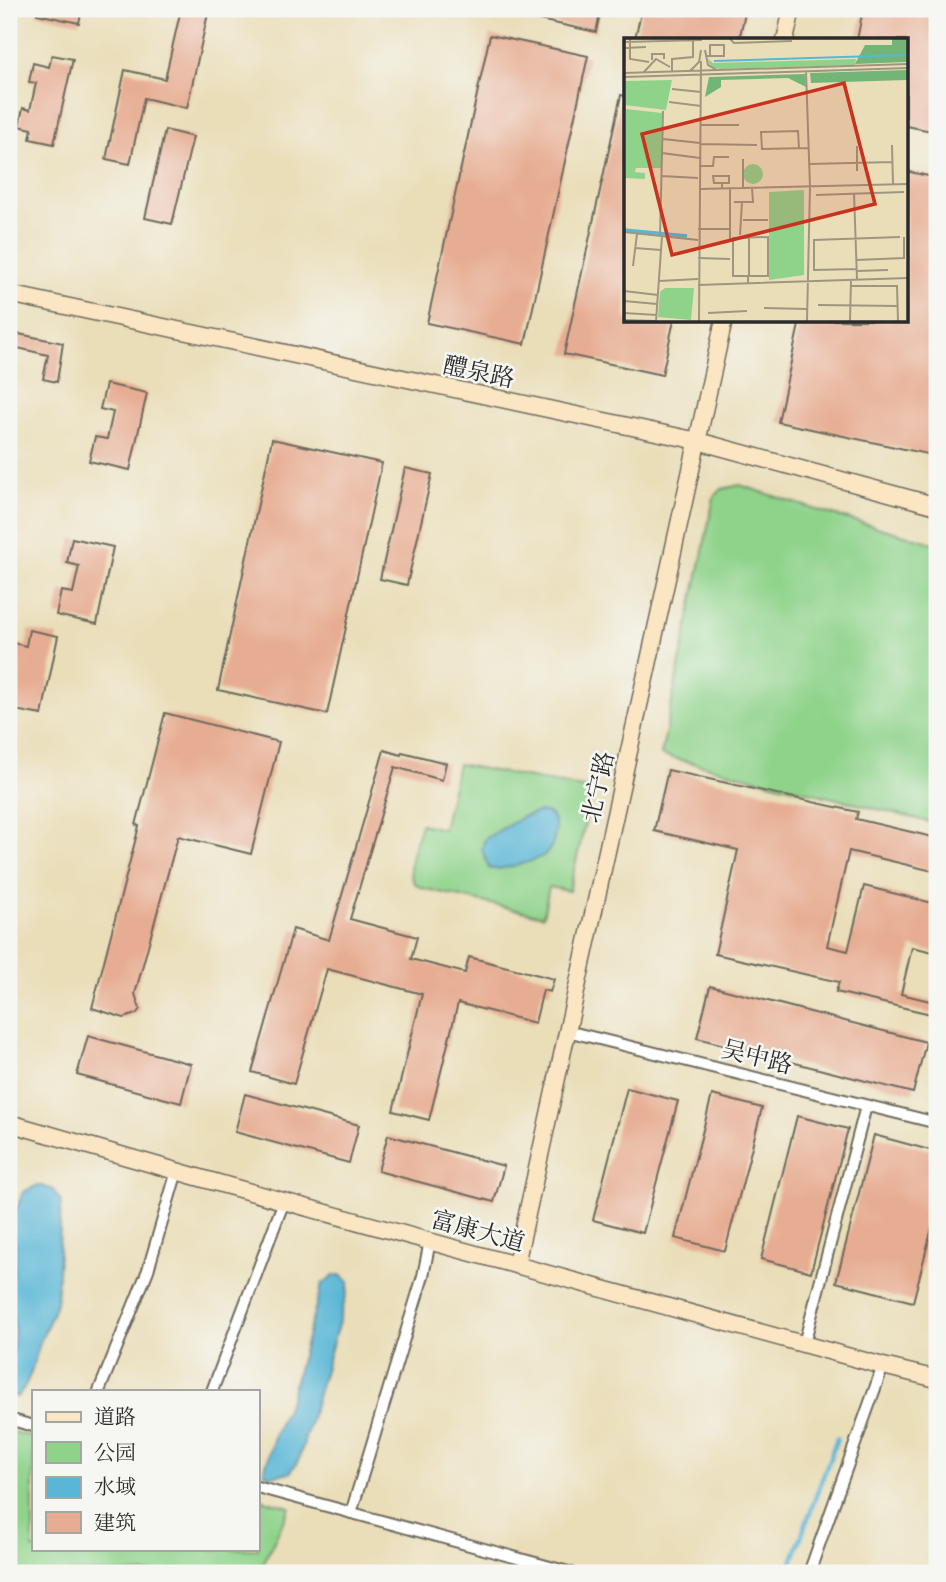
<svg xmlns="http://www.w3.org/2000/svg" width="946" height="1582" viewBox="0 0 946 1582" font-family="'EB Garamond','Noto Serif SC',serif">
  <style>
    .green { fill: #8fd38b; stroke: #5d7f5b; stroke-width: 2 }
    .water { fill: #58b6d6; stroke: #427080; stroke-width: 2 }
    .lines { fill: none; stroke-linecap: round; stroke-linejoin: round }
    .stream { stroke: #58b6d6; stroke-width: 4.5 }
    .building { fill: #e7ad93 }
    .street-casing { stroke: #6e6a5d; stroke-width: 14 }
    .secondary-casing { stroke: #6e6a5d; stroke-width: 19 }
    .street { stroke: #fff; stroke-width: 10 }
    .secondary { stroke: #fbe6c4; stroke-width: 16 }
    .labels { text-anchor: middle; stroke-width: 5; stroke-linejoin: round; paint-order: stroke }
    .street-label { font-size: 24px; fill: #2b2b2b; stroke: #f6f6f2 }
    .inset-river { fill: none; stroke: #58b6d6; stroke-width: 3.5 }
    .inset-road { fill: none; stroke: #9e9680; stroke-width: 2 }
    .view { fill: #c8321e; fill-opacity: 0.15; stroke: #c8321e; stroke-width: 3.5 }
    .inset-edge { fill: none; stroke: #2b2b2b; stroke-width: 3.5 }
  </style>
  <rect width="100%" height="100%" fill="#f6f6f2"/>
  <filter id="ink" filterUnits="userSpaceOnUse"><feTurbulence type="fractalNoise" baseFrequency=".0143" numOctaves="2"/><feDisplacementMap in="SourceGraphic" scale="14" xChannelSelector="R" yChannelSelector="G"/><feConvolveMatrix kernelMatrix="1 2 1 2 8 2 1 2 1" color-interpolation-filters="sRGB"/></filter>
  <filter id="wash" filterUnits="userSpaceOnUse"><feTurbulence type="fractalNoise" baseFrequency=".00686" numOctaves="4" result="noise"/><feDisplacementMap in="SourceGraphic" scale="28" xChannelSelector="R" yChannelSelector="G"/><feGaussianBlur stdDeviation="1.57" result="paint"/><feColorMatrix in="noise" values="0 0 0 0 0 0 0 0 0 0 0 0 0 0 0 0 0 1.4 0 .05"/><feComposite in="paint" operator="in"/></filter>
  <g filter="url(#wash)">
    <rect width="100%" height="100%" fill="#eadeb9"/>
    <!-- green -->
    <g class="green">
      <path d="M740 485 823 512 937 544V824L661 755 714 497 722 489Z"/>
      <path d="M458 764 593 790 569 891 549 887 543 916 422 888C399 879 416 842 421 824L443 829Z"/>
      <path d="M9 1431 33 1437V1549H257V1498L290 1507 259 1573H9Z"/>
    </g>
    <!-- water -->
    <g class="water">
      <path d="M539 812 550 814C559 825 556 846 544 855 535 861 498 872 489 868L482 850 485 839 524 816Z"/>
      <path d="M38 1185 52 1189 61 1201 57 1298C54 1314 46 1326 41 1340 34 1359 31 1382 17 1397L9 1394V1366L13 1347 14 1329 9 1283 13 1275 16 1245 11 1235V1224L23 1192Z"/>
      <path d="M335 1275H340L349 1282 346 1297 299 1459 290 1473 270 1476 264 1472 275 1433 289 1402 322 1284Z"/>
    </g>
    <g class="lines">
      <!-- stream -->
      <path class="stream" d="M788 1573 837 1438"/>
    </g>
    <g id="blocks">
      <!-- building -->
      <g class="building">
        <path d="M37 9H82L79 23 37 14Z"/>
        <path d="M181 9H209L187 108 144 98 130 164 106 159 125 70 165 79Z"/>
        <path d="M512 9H601L596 32 511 14Z"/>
        <path d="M642 9H746L739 40H647L635 38Z"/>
        <path d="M863 9H937V132L906 126V40H857Z"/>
        <path d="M490 35 588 56 525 344 427 323Z"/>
        <path d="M52 55 73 59 54 144 30 139 32 129 19 126 23 108 30 110 36 83 29 82 33 63 49 67Z"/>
        <path d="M621 95 626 96V320H674L662 375 564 354Z"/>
        <path d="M165 130 193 137 172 224 145 218Z"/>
        <path d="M906 171 937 178V456L778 422 800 320H906Z"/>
        <path d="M9 332 63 343 57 382 43 379 48 355 9 346Z"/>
        <path d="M106 384 147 393 130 470 89 461 95 437 107 439 113 412 100 409Z"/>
        <path d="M272 439 382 463 327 714 218 690Z"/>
        <path d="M405 468 432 474 407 585 380 579Z"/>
        <path d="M72 538 113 547 97 624 56 615 61 591 73 593 79 566 67 563Z"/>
        <path d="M29 630 58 636 42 715 9 709V642L26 646Z"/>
        <path d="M165 713 279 742 251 854 178 836 135 994 140 1009 136 1014 124 1018 92 1008 139 826 136 825Z"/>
        <path d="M384 750 401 755 402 752 446 763 442 780 395 767 350 919 417 937 411 959 465 973 469 957 554 979 550 992 543 990 535 1023 458 1003 429 1120 393 1111 422 994 327 969 294 1084 252 1072 293 929 329 940Z"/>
        <path d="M668 770 858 812 856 819 937 838V872L849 851 827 946 848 951 864 886 937 904V953L912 947 901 994 934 1002 931 1014 836 992 839 982 715 954 738 850 654 831Z"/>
        <path d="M710 986 926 1042 913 1093 697 1038Z"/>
        <path d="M88 1036 191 1064 181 1103 77 1075Z"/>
        <path d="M627 1088 678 1101 643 1233 593 1220Z"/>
        <path d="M245 1094 359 1125 349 1163 235 1132Z"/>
        <path d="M712 1095 762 1108 725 1251 675 1238Z"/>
        <path d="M797 1116 848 1129 811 1272 761 1259Z"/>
        <path d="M388 1135 504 1166 494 1202 378 1171Z"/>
        <path d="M874 1135 937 1152V1208L913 1302 836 1282Z"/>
      </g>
    </g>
  </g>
  <g filter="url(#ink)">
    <use href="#blocks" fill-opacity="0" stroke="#6e6a5d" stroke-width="2"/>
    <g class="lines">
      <defs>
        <g id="street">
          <path d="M567 1031 937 1123"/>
          <path d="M804 1344 866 1106"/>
          <path d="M99 1391 148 1270 177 1171"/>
          <path d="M212 1391 284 1201"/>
          <path d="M9 1419 33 1426"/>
          <path d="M257 1487 572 1573"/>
          <path d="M351 1513 423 1276 430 1241"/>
          <path d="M809 1573 883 1366"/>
        </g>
        <g id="secondary">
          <path d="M785 40 792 9"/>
          <path d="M9 294 698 441 937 506"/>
          <path d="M9 1123 225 1185 883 1366 937 1379"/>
          <path d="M516 1264 724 320"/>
        </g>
      </defs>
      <!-- street casing -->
      <use href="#street" class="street-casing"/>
      <!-- secondary casing -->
      <use href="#secondary" class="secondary-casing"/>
      <!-- street -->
      <use href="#street" class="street"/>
      <!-- secondary -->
      <use href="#secondary" class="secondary"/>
    </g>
  </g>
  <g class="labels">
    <!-- street labels -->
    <g class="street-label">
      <text transform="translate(479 372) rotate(12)" y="8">醴泉路</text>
      <text transform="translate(598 787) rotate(-77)" y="8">北宁路</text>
      <text transform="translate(757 1057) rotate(14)" y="8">吴中路</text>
      <text transform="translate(478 1231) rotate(15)" y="8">富康大道</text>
    </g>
  </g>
  <!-- overview -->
  <g transform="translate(624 38)">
    <rect width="284" height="284" fill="#eadeb9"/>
    <path d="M84 21 89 25 232 21 231 27 96 31 86 29ZM48 42 42 72 0 67V43ZM2 71 38 75 37 130H12L11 134 21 135V141L0 140ZM119 136a10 10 0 1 1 20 0a10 10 0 1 1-20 0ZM180 152V237L145 242V154ZM41 250H70L67 282 34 279 36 254Z" fill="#8fd38b"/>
    <path d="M268 1H283V24L231 26 241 7H268ZM283 32V42L187 45 186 35ZM181 36 182 49 164 40 97 42V49L81 59 85 39Z" fill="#73b577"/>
    <path d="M284 16 283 18 90 24V22Z" fill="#58b6d6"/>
    <path class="inset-river" d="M0 192 63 198"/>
    <path class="inset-road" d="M6 1V21L25 24M106 1 110 5 168 3M0 4 78 2M0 10 22 9M81 12 84 27 93 32M82 18H100V7H86V18M28 22V16H40V21M66 33 75 24 77 12M182 33 186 149 183 283M48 34V21L69 19V3M0 35 284 26M19 35 32 21 46 29M0 39 284 30M48 51 77 54M45 64 77 68M77 87H115M39 101 76 105M76 106 133 107M268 107 269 146M233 108V133M175 110 174 93 137 94 138 111 185 110M38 115 76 120M119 121V150M185 126 269 124M75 128H89L90 119H105M38 138 74 140M98 145H105V138H89L90 145H98V151M75 151 284 146M230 155 233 241M192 157 280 154M110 164H129L128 150M119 182H144M74 191H106M0 194 74 202M116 197 118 164M36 198 39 73M125 199V238M106 201V151M11 210 37 212M74 220 106 221M232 222 280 220V199M9 228 13 196M233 231 190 232V202L276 199M233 233 264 232M124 238H109V200L144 199V238H124V245M35 243 74 241M74 247 284 240M227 248H273L274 283M0 253 34 257M0 263 33 266M194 267 274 268M140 270 183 271M0 275 33 277M84 275 123 273M0 282 32 283M32 283 38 198M75 283 77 23M226 283 227 242"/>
    <path class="view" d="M220 45 251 166 48 217 18 96Z"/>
    <rect width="284" height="284" class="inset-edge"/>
  </g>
  <!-- margin -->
  <rect width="946" height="1582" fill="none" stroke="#f6f6f2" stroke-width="35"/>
  <!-- legend -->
  <rect x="32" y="1390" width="228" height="161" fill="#f6f6f2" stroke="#a5a5a2" stroke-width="2"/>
  <rect x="46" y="1412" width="35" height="10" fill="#fbe6c4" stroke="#a5a5a2" stroke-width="2"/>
  <text x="94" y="1424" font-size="21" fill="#2b2b2b">道路</text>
  <rect x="46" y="1442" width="35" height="21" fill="#8fd38b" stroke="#a5a5a2" stroke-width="2"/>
  <text x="94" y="1460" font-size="21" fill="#2b2b2b">公园</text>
  <rect x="46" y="1477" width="35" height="21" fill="#58b6d6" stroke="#a5a5a2" stroke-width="2"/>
  <text x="94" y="1494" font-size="21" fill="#2b2b2b">水域</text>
  <rect x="46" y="1512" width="35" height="21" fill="#e7ad93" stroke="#a5a5a2" stroke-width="2"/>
  <text x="94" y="1530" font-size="21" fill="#2b2b2b">建筑</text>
</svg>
